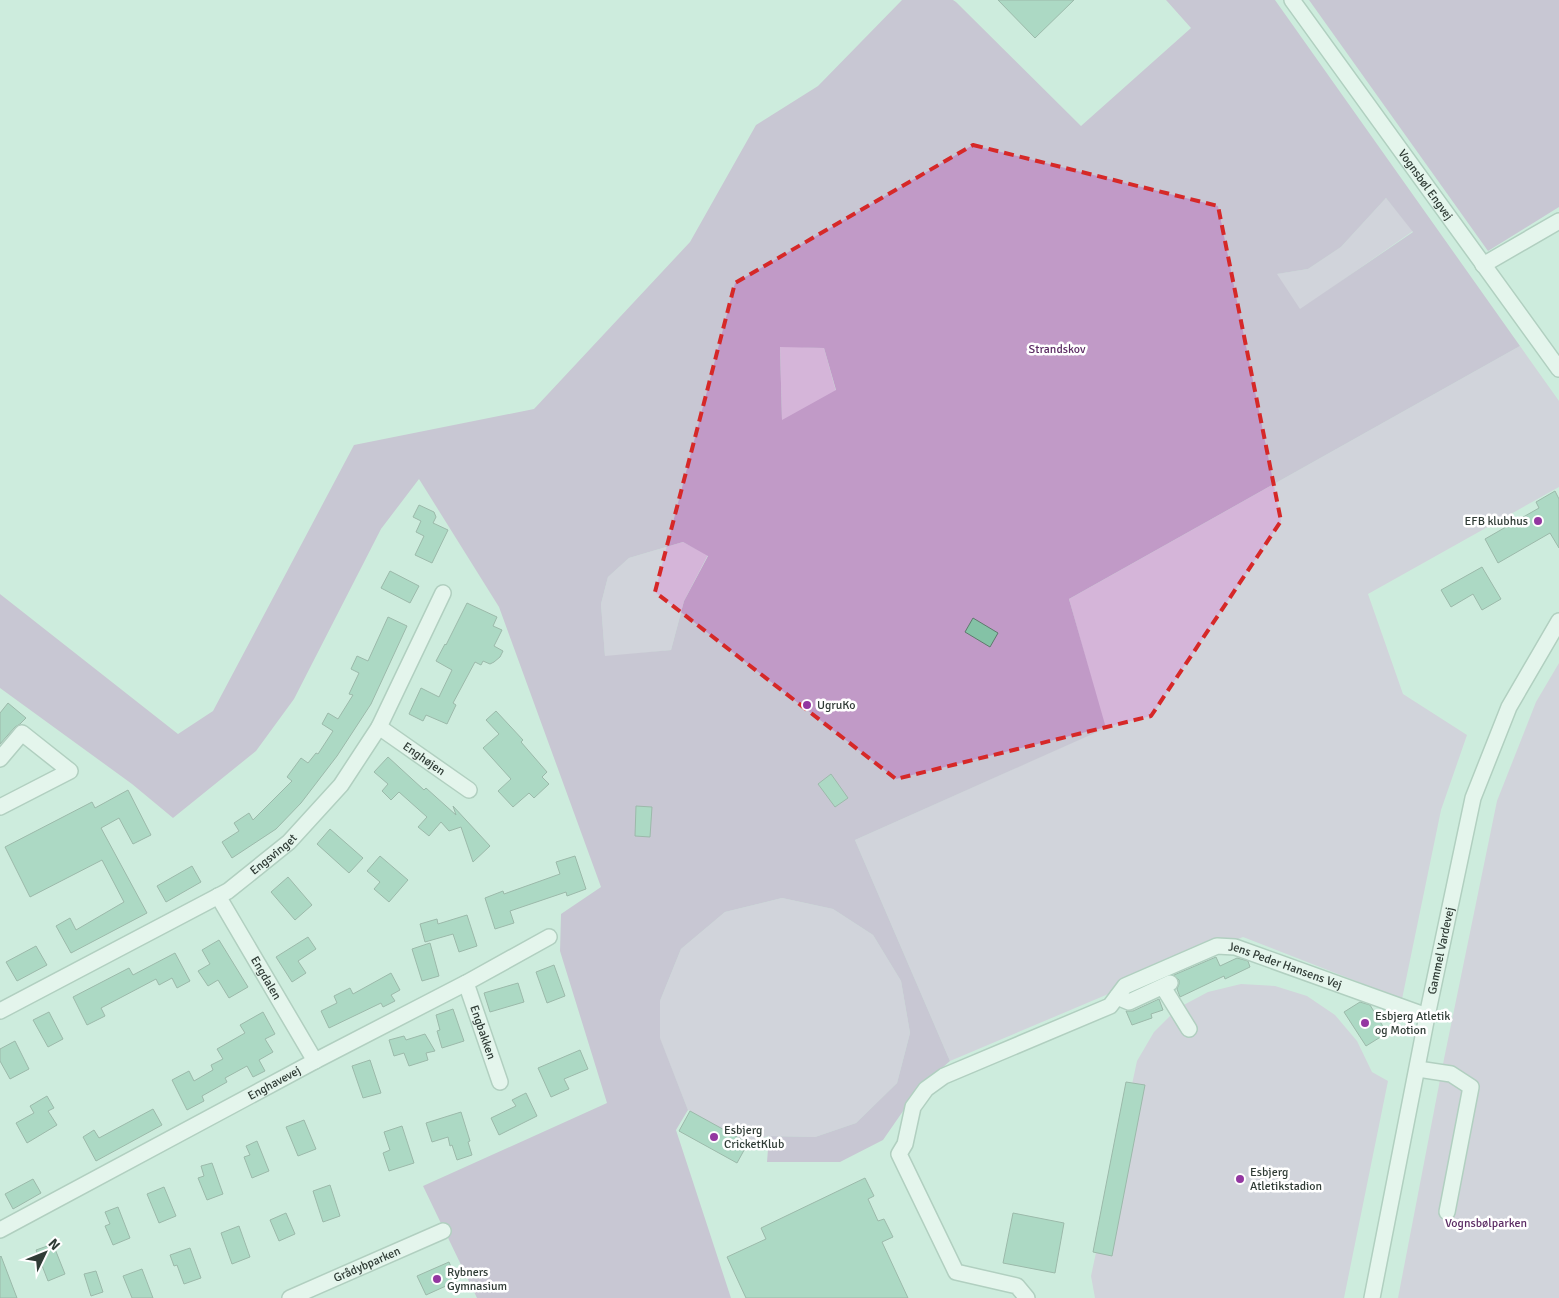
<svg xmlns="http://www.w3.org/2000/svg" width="1559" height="1298" viewBox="0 0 1559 1298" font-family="Signika,sans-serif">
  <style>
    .green { fill: #d5b5d9 }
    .forest { fill: #c19ac7; fill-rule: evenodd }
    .building { fill: #84c2a6; stroke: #5e7a6d }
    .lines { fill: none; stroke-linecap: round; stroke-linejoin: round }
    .minor-casing { stroke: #8eac9e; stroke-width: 18 }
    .minor { stroke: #fff; stroke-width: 15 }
    .marked { fill: none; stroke: #d62828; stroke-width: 4; stroke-dasharray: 10 6; stroke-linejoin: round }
    .poi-dot { fill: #9337a1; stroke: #fff; stroke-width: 2 }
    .labels { text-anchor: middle; stroke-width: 5; stroke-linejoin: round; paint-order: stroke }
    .street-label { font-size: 12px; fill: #303c36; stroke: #fff }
    .park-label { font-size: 12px; fill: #5c2c64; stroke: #fff }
    .poi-label { font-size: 12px; fill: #303c36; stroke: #fff; text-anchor: start }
  </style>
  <rect width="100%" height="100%" fill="#cdecdd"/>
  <!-- green -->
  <g class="green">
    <path d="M1386 198 1413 231 1300 310 1276 274 1308 269 1341 247Z"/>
    <path d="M780 346 824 348 836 391 782 421Z"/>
    <path d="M1520 346 1559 401V487L1368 594 1403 694 1467 735 1441 810 1402 999 1243 937 950 1061 855 840 1105 728 1069 599Z"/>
    <path d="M683 542 708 555 684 601 671 650 605 657 601 604 608 577 629 558Z"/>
    <path d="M1559 663V1298H1398L1444 1059 1497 801 1536 702Z"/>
    <path d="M782 898 833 909 873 935 901 981 910 1033 897 1083 856 1123 815 1137 769 1136 748 1143 688 1110 660 1039V1001L681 949 725 912Z"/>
    <path d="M1241 984 1275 986 1307 996 1335 1015 1357 1041 1372 1072 1388 1081 1344 1298H1095L1091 1276 1137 1061 1154 1032 1178 1008 1208 992Z"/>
  </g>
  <!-- forest -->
  <g class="forest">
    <path d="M902 0H953L956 2 1081 126 1191 28 1166 0H1275L1520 346 1069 599 1106 728 855 840 950 1061 919 1088 883 1140 840 1162H767L769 1136 815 1137 856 1123 897 1083 910 1033 901 981 873 935 833 909 782 898 725 912 681 949 660 1001V1038L688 1110 676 1130 731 1298H477L423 1186 607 1103 560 951 561 914 601 887 499 607 419 479 381 529 294 699 256 751 173 818 132 784 0 688V594L178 734 213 711 354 445 534 409 690 242 756 125 818 86ZM1386 198 1413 232 1300 309 1277 274 1308 269 1341 247ZM780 347 824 348 836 390 782 420ZM683 542 708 556 684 601 671 650 605 656 601 604 608 577 629 558Z"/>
    <path d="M1309 0H1559V207L1488 251Z"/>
  </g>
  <!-- building -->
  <g class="building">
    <path d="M998 0H1074L1035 38Z"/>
    <path d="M1555 491 1559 499V548L1550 533 1498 563 1485 539 1539 508 1536 502Z"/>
    <path d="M419 505 434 512 436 517 433 523 448 530 432 563 415 555 424 536 416 532 421 521 413 517Z"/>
    <path d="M1482 567 1501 599 1482 610 1473 594 1451 607 1441 590Z"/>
    <path d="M390 571 419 586 410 603 381 588Z"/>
    <path d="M467 603 497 617 493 626 502 630 494 646 503 651 500 657 494 662 490 664 483 661 481 665 475 662 453 703 456 705 447 724 426 715 423 721 409 714 421 688 439 697 452 670 436 661 445 644 446 645Z"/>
    <path d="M388 617 407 626 371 704 337 756 301 803 276 829 232 858 222 842 239 831 234 823 249 813 253 820 292 781 287 777 301 758 308 763 316 753 318 754 333 731 322 724 328 713 338 719 353 695 349 694 359 673 351 669 357 656 368 661Z"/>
    <path d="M973 618 998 633 990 647 965 632Z"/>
    <path d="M8 703 26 718 20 724 15 727 0 744V713Z"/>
    <path d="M496 711 523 740 521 742 547 772 542 777 549 784 534 798 529 793 513 807 498 791 511 779 483 748 499 734 486 720Z"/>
    <path d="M388 757 424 790 426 788 456 815 453 806 490 846 473 862 461 827 449 831 441 822 429 836 418 827 427 817 399 792 391 800 382 791 388 784 374 772Z"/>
    <path d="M831 774 848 798 835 807 818 784Z"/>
    <path d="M128 790 151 835 133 844 119 818 101 828 147 913 71 953 56 926 70 918 76 930 124 902 102 860 30 897 5 847 92 802 95 808Z"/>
    <path d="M636 806 652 807 650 837 635 836Z"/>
    <path d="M330 829 363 858 349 873 317 844Z"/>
    <path d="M380 856 408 880 389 902 374 889 380 882 367 871Z"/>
    <path d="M575 856 586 889 567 896 566 892 510 911 514 923 495 929 485 898 503 891 504 894 560 874 556 862Z"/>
    <path d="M192 866 201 882 166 902 157 886Z"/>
    <path d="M288 877 312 905 295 920 271 892Z"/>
    <path d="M467 915 477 946 459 952 453 934 425 942 420 924 437 919 438 924Z"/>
    <path d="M308 937 316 949 298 961 306 973 292 982 276 957Z"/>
    <path d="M219 940 248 987 229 998 218 980 208 986 198 971 210 964 202 950Z"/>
    <path d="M430 943 439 976 422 981 412 949Z"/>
    <path d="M36 946 47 965 17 981 6 962Z"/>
    <path d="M175 953 190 981 177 988 172 978 159 985 156 979 101 1008 105 1016 87 1025 73 997 129 968 133 975Z"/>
    <path d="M1216 957 1220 966 1237 958 1248 961 1250 967 1225 979 1224 976 1180 997 1177 989 1179 984V980L1174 975Z"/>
    <path d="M554 965 565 996 547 1003 536 972Z"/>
    <path d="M391 973 400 990 391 995 395 1001 383 1007 381 1003 329 1028 321 1011 337 1003 334 996 350 988 353 994Z"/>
    <path d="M518 983 524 1002 490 1012 484 993Z"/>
    <path d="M1159 999 1163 1010 1151 1014 1152 1018 1132 1025 1126 1011H1133Z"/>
    <path d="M1360 1002 1370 1005 1387 1033 1366 1046 1344 1012Z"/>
    <path d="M453 1009 464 1041 442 1048 437 1031 440 1030 436 1015Z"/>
    <path d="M49 1012 63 1039 48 1047 33 1020Z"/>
    <path d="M263 1012 275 1034 265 1039 273 1052 259 1060 265 1071 253 1077 247 1066 225 1078 227 1082 202 1096 204 1101 187 1110 172 1080 189 1071 194 1081 213 1070 211 1065 223 1059 217 1049 245 1033 240 1025Z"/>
    <path d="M425 1034 435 1051 426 1053 428 1060 409 1066 404 1053 394 1056 389 1040 404 1036 406 1040Z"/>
    <path d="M15 1041 29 1069 10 1079 0 1061V1049Z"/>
    <path d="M580 1050 588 1069 564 1079 569 1089 551 1097 538 1068Z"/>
    <path d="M370 1060 381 1093 363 1098 352 1066Z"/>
    <path d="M1126 1082 1145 1085 1112 1256 1093 1252Z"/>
    <path d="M526 1093 537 1116 499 1135 491 1118 516 1106 512 1100Z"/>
    <path d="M47 1096 54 1108 48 1111 57 1125 27 1143 16 1123 34 1113 30 1106Z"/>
    <path d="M153 1109 162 1125 96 1161 83 1137 94 1130 99 1138Z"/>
    <path d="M690 1111 748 1143 737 1163 679 1131Z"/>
    <path d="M461 1112 470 1141 468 1142 472 1155 457 1160 452 1145 450 1146 448 1137 432 1142 426 1123Z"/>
    <path d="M304 1120 316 1149 298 1156 286 1127Z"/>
    <path d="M402 1126 414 1163 389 1171 383 1153 390 1150 384 1132Z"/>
    <path d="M257 1141 269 1171 252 1178 244 1157 250 1155 246 1146Z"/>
    <path d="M212 1163 223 1194 207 1200 198 1178 204 1176 201 1166Z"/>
    <path d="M865 1178 874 1196 868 1199 878 1221 884 1219 893 1237 882 1242 908 1298H746L727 1257 766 1239 761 1228Z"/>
    <path d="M33 1179 41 1193 13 1209 5 1194Z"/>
    <path d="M330 1185 340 1216 323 1222 313 1191Z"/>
    <path d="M164 1187 176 1216 159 1223 147 1194Z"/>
    <path d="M118 1207 130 1238 113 1245 105 1226 110 1224 105 1212Z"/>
    <path d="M286 1213 295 1234 279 1241 270 1220Z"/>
    <path d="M1013 1213 1064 1223 1055 1273 1003 1263Z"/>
    <path d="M239 1226 250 1257 232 1264 221 1233Z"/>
    <path d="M53 1244 65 1274 48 1281 36 1250Z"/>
    <path d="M190 1248 201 1278 184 1284 177 1265 174 1266 170 1255Z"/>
    <path d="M1 1256 17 1298H0V1257Z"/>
    <path d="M449 1262 457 1281 426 1295 417 1276Z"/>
    <path d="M142 1269 153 1298H132L123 1276Z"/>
    <path d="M96 1271 103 1292 91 1296 84 1274Z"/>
  </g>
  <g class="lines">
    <defs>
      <g id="minor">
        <path id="s1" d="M1292 0 1559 369"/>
        <path d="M1483 265 1559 221"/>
        <path id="s2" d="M379 727 469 790"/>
        <path d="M0 759 22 733 70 771 0 807"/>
        <path id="s3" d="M218 896 315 1061"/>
        <path id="s4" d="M466 983 500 1082"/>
        <path d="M1163 987 1189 1029"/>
        <path d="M1117 997 1129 1002 1170 983"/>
        <path id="s5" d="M0 1011 228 891 289 842 341 785 379 727 443 593"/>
        <path d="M1418 1069 1451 1074 1471 1087 1447 1212"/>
        <path id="s6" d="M0 1230 315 1061 466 983 549 937"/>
        <path id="s7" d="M290 1298 443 1231"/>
        <path id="s8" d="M1027 1298 1017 1286 956 1272 899 1154 905 1144 913 1107 926 1089 944 1076 1110 1006 1125 986 1217 946 1235 947 1427 1016"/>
        <path id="s9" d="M1372 1298 1427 1016 1473 798 1509 707 1559 621"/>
      </g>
    </defs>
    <!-- minor casing -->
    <use href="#minor" class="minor-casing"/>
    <!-- minor -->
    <use href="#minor" class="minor"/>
  </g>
  <!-- marked area -->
  <path d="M0 0H1559V1298H0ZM973 145 1218 206 1281 521 1151 716 896 779 655 592 735 283Z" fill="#cdecdd" fill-opacity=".55" fill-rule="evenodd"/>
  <path class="marked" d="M973 145 1218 206 1281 521 1151 716 896 779 655 592 735 283Z"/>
  <!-- markers -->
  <g class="poi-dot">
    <circle cx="1538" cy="521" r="5"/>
    <circle cx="807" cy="705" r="5"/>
    <circle cx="1365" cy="1023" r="5"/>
    <circle cx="714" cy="1137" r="5"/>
    <circle cx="1240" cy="1179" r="5"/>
    <circle cx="437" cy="1279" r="5"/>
  </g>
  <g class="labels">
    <!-- street labels -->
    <g class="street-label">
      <text dy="4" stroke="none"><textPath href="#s1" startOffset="228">Vognsbøl Engvej</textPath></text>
      <text dy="4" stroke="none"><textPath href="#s2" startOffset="55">Enghøjen</textPath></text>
      <text dy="4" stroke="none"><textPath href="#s5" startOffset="316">Engsvinget</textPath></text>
      <text dy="4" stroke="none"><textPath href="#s9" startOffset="354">Gammel Vardevej</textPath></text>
      <text dy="4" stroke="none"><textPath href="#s8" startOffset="680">Jens Peder Hansens Vej</textPath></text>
      <text dy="4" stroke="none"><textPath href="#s3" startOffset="95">Engdalen</textPath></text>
      <text dy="4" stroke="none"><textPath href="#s4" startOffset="52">Engbakken</textPath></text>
      <text dy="4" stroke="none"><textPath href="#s6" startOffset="311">Enghavevej</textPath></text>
      <text dy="4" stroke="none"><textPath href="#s7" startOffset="84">Grådybparken</textPath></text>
    </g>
    <!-- park labels -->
    <g class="park-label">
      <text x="1057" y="353">Strandskov</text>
      <text x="1486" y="1227">Vognsbølparken</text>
    </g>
    <!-- poi labels -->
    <g class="poi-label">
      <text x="1528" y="525" text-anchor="end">EFB klubhus</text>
      <text x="817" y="709">UgruKo</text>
      <text x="1375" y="1020">Esbjerg Atletik<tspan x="1375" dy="14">og Motion</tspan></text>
      <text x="724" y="1134">Esbjerg<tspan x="724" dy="14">CricketKlub</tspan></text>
      <text x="1250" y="1176">Esbjerg<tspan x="1250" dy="14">Atletikstadion</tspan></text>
      <text x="447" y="1276">Rybners<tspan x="447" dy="14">Gymnasium</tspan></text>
    </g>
  </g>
  <!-- north arrow -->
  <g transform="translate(45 1253) rotate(47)" stroke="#ffffff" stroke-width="4" paint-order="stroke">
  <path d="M0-4L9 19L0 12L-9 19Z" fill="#303c36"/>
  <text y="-8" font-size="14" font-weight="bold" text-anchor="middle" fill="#303c36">N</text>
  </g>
</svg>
